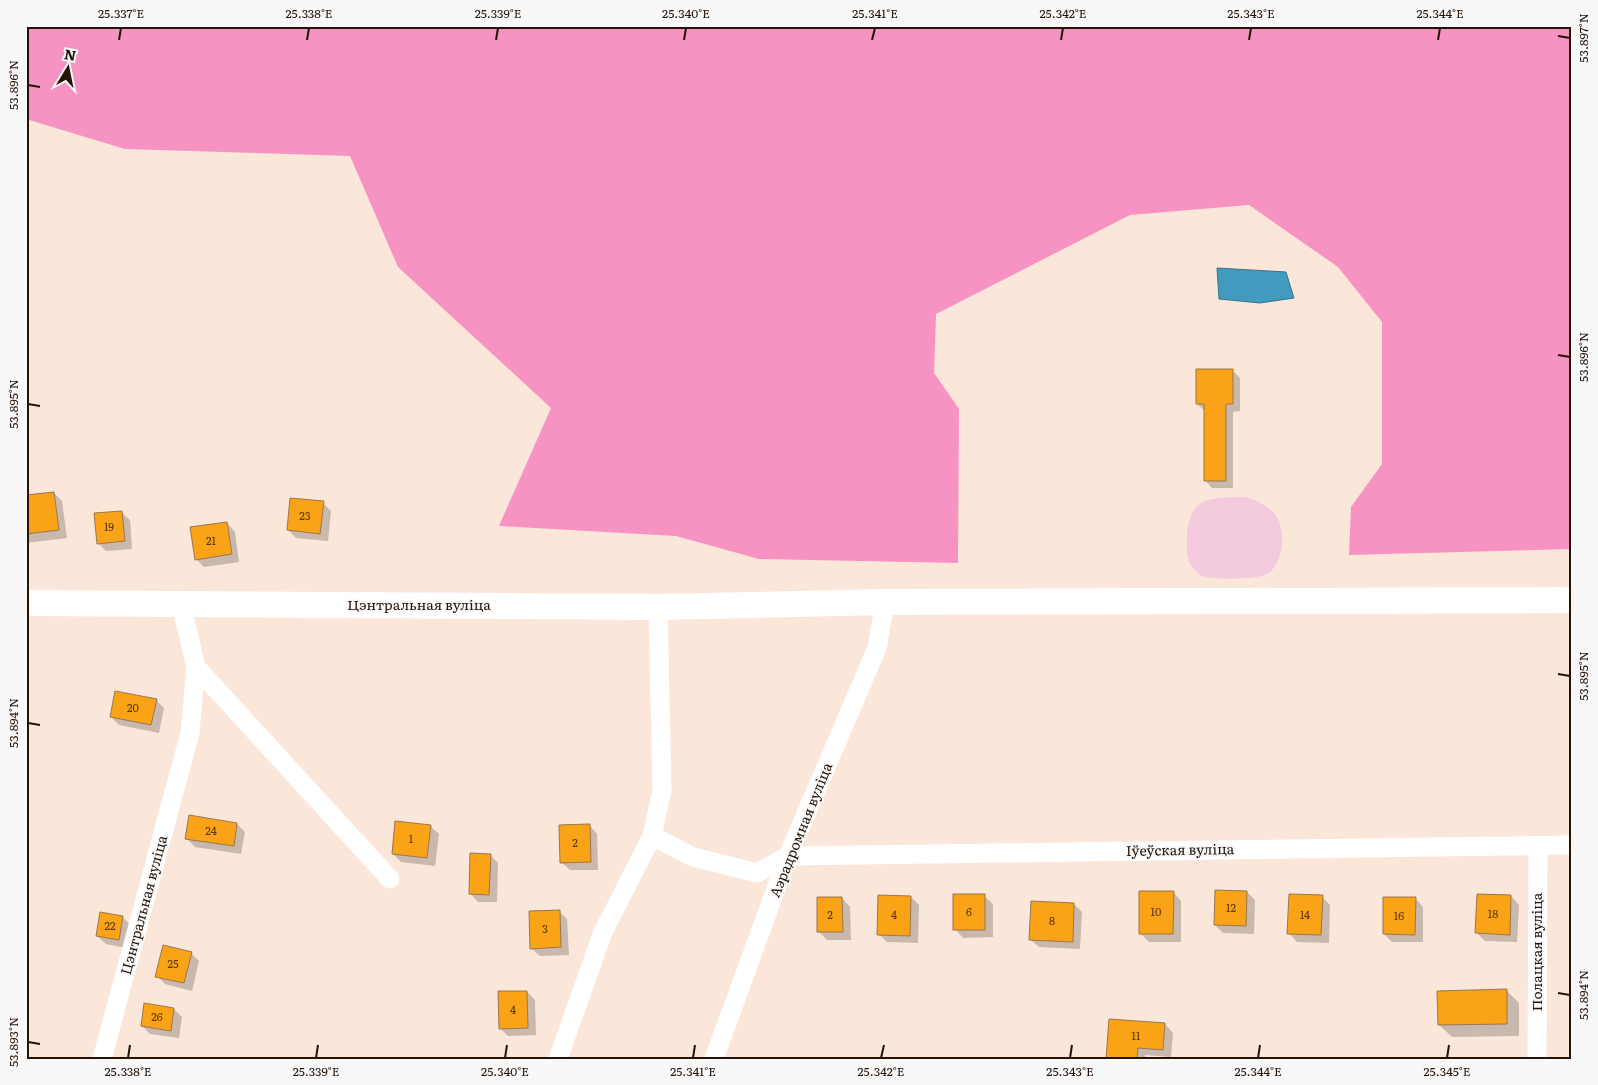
<svg xmlns="http://www.w3.org/2000/svg" width="1598" height="1085" viewBox="0 0 1598 1085" font-family="Literata,serif">
  <style>
    .green { fill: #f4cbdd }
    .forest { fill: #f793c3 }
    .water { fill: #439abf; stroke: #3a7288 }
    .shadow { fill: #0003 }
    .building { fill: #fba317; stroke: #99774f }
    .lines { fill: none; stroke-linecap: round; stroke-linejoin: round }
    .minor { stroke: #fff; stroke-width: 19 }
    .secondary { stroke: #fff; stroke-width: 26 }
    .ticks { fill: none; stroke: #251308; stroke-width: 2 }
    .labels { text-anchor: middle; stroke-width: 4; stroke-linejoin: round; paint-order: stroke }
    .number-label { font-size: 11px; fill: #5a370c }
    .street-label { font-size: 14px; fill: #251308; stroke: #f8f8f8 }
    .neatline { fill: none; stroke: #251308; stroke-width: 2 }
    .ticks-label { font-size: 12px; text-anchor: middle; fill: #251308 }
  </style>
  <rect width="100%" height="100%" fill="#fbe6da"/>
  <!-- green -->
  <path class="green" d="M1245 497C1255 500 1264 503 1272 511 1287 525 1285 560 1269 573 1260 580 1213 580 1202 576 1197 574 1192 567 1189 562 1186 554 1187 545 1187 536 1189 495 1212 498 1245 497Z"/>
  <!-- forest -->
  <path class="forest" d="M26 26H1572V549L1349 555 1351 507 1382 464V322L1338 267 1249 205 1130 215 936 314 934 373 959 409 958 563 759 559 676 536 499 526 551 408 398 267 350 156 125 149 26 119Z"/>
  <!-- water -->
  <path class="water" d="M1217 268 1286 272 1294 298 1260 303 1219 299Z"/>
  <!-- shadow -->
  <g class="shadow">
    <path d="M1233 371 1240 378V411L1233 412V488H1212L1205 480V411L1197 404Z"/>
    <path d="M54 493 62 501 67 538 26 543V496Z"/>
    <path d="M323 503 331 511 328 541 296 538 288 530Z"/>
    <path d="M121 512 130 520 132 549 106 551 98 543Z"/>
    <path d="M227 523 235 532 239 562 204 567 196 559Z"/>
    <path d="M156 700 164 708 159 733 119 725 111 717Z"/>
    <path d="M237 824 245 832 241 854 195 847 187 839Z"/>
    <path d="M589 825 597 834 598 870H570L561 862Z"/>
    <path d="M430 826 439 834 435 866 401 862 393 854Z"/>
    <path d="M490 855 498 863 497 902H478L470 893Z"/>
    <path d="M1173 892 1181 901V942H1149L1140 933Z"/>
    <path d="M1247 892 1255 900 1254 934 1223 933 1215 925Z"/>
    <path d="M984 896 993 904V937L963 938 955 929Z"/>
    <path d="M1511 896 1519 905 1517 942 1485 941 1477 933Z"/>
    <path d="M911 897 919 905 918 943 887 942 879 934Z"/>
    <path d="M1322 897 1330 905 1329 943 1297 942 1289 933Z"/>
    <path d="M842 898 850 907 851 940H827L819 932Z"/>
    <path d="M1415 898 1423 907V942H1392L1384 934Z"/>
    <path d="M1074 904 1082 912 1080 949 1039 947 1030 939Z"/>
    <path d="M559 911 567 919 569 955 540 956 531 948Z"/>
    <path d="M122 917 131 925 127 948 106 944 97 936Z"/>
    <path d="M191 953 199 961 192 991 165 984 157 976Z"/>
    <path d="M1506 990 1519 1003V1036L1452 1037 1439 1025Z"/>
    <path d="M527 992 535 1000 536 1035 508 1036 500 1028Z"/>
    <path d="M174 1009 182 1017 179 1038 150 1034 142 1026Z"/>
    <path d="M1165 1024 1173 1033 1171 1057 1145 1055V1059H1107Z"/>
  </g>
  <!-- building -->
  <g class="building">
    <path d="M1196 369H1233V404H1226V481H1204V404H1196Z"/>
    <path d="M54 492 59 530 26 534V495Z"/>
    <path d="M290 498 324 501 320 534 287 530Z"/>
    <path d="M122 511 125 541 97 544 94 513Z"/>
    <path d="M227 522 232 554 195 560 190 527Z"/>
    <path d="M115 691 157 699 151 725 110 717Z"/>
    <path d="M189 815 237 823 234 846 185 839Z"/>
    <path d="M395 821 431 825 427 858 392 854Z"/>
    <path d="M590 824 591 862 560 863 559 825Z"/>
    <path d="M470 853 491 854 489 895 469 894Z"/>
    <path d="M1215 890 1247 891 1246 926 1214 925Z"/>
    <path d="M1139 891H1174L1173 934H1139Z"/>
    <rect x="953" y="894" width="32" height="36"/>
    <path d="M1289 894 1323 895 1321 935 1287 934Z"/>
    <path d="M1477 894 1511 895 1510 935 1475 933Z"/>
    <path d="M878 895 911 896 910 936 877 935Z"/>
    <path d="M817 897H842L843 932H817Z"/>
    <path d="M1383 897H1416L1415 935 1383 934Z"/>
    <path d="M1031 901 1074 903 1073 942 1029 940Z"/>
    <path d="M560 910 561 947 530 949 529 911Z"/>
    <path d="M100 912 123 916 119 940 96 936Z"/>
    <path d="M163 945 192 952 184 983 155 977Z"/>
    <path d="M1507 989V1024L1438 1025 1437 991Z"/>
    <path d="M498 991H527L528 1028 499 1029Z"/>
    <path d="M144 1003 174 1008 171 1031 141 1026Z"/>
    <path d="M1109 1019 1165 1023 1163 1050 1138 1048 1137 1059H1106Z"/>
  </g>
  <g class="lines">
    <!-- minor -->
    <g class="minor">
      <path d="M196 667 390 879"/>
      <path d="M652 836 693 857 757 873 788 856 1572 845"/>
      <path d="M102 1059 190 733 196 667 181 604"/>
      <path d="M558 1059 603 932 652 836 662 790 658 607"/>
      <path d="M714 1059 788 856 877 648 885 602"/>
      <path d="M1537 1059 1538 845"/>
    </g>
    <!-- secondary -->
    <path class="secondary" d="M26 603 658 607 885 602 1572 600"/>
  </g>
  <!-- ticks -->
  <path class="ticks" d="M1558 36 1570 38M119 40 121 28M307 40 309 28M496 40 498 28M684 40 686 28M872 40 875 28M1061 40 1063 28M1249 40 1251 28M1438 40 1440 28M28 85 40 87M1558 355 1570 357M28 404 40 406M1558 674 1570 676M28 723 40 725M1558 993 1570 995M28 1042 40 1044M128 1058 130 1045M316 1058 318 1045M505 1058 507 1045M693 1058 695 1045M881 1058 884 1045M1070 1058 1072 1045M1258 1058 1260 1045M1447 1058 1449 1045"/>
  <g class="labels">
    <!-- number labels -->
    <g class="number-label">
      <text x="305" y="520">23</text>
      <text x="109" y="531">19</text>
      <text x="211" y="545">21</text>
      <text x="133" y="712">20</text>
      <text x="211" y="835">24</text>
      <text x="411" y="843">1</text>
      <text x="575" y="847">2</text>
      <text x="1231" y="912">12</text>
      <text x="969" y="916">6</text>
      <text x="1156" y="916">10</text>
      <text x="1493" y="918">18</text>
      <text x="830" y="919">2</text>
      <text x="894" y="919">4</text>
      <text x="1305" y="919">14</text>
      <text x="1399" y="920">16</text>
      <text x="1052" y="925">8</text>
      <text x="110" y="930">22</text>
      <text x="545" y="933">3</text>
      <text x="173" y="968">25</text>
      <text x="513" y="1014">4</text>
      <text x="157" y="1021">26</text>
      <text x="1136" y="1040">11</text>
    </g>
    <!-- street labels -->
    <g class="street-label">
      <text x="419" y="610">Цэнтральная вуліца</text>
      <text transform="translate(801 830) rotate(-68)" y="5">Аэрадромная вуліца</text>
      <text transform="translate(1180 850) rotate(-1)" y="5">Іўеўская вуліца</text>
      <text transform="translate(144 905) rotate(-75)" y="5">Цэнтральная вуліца</text>
      <text transform="translate(1537 952) rotate(-90)" y="5">Полацкая вуліца</text>
    </g>
  </g>
  <!-- border -->
  <rect width="1598" height="1085" fill="none" stroke="#f8f8f8" stroke-width="55"/>
  <!-- north arrow -->
  <g transform="translate(68 68) rotate(10)" stroke="#f8f8f8" stroke-width="4" paint-order="stroke">
  <path d="M0-4L9 19L0 12L-9 19Z" fill="#251308"/>
  <text y="-8" font-size="14" font-weight="bold" text-anchor="middle" fill="#251308">N</text>
  </g>
  <rect x="28" y="28" width="1542" height="1030" class="neatline"/>
  <g class="ticks-label">
    <text x="121" y="18">25.337°E</text>
    <text x="309" y="18">25.338°E</text>
    <text x="498" y="18">25.339°E</text>
    <text x="686" y="18">25.340°E</text>
    <text x="875" y="18">25.341°E</text>
    <text x="1063" y="18">25.342°E</text>
    <text x="1251" y="18">25.343°E</text>
    <text x="1440" y="18">25.344°E</text>
    <text transform="translate(1584 38) rotate(-90)" y="4">53.897°N</text>
    <text transform="translate(14 85) rotate(-90)" y="4">53.896°N</text>
    <text transform="translate(1584 357) rotate(-90)" y="4">53.896°N</text>
    <text transform="translate(14 404) rotate(-90)" y="4">53.895°N</text>
    <text transform="translate(1584 676) rotate(-90)" y="4">53.895°N</text>
    <text transform="translate(14 723) rotate(-90)" y="4">53.894°N</text>
    <text transform="translate(1584 995) rotate(-90)" y="4">53.894°N</text>
    <text transform="translate(14 1042) rotate(-90)" y="4">53.893°N</text>
    <text x="128" y="1076">25.338°E</text>
    <text x="316" y="1076">25.339°E</text>
    <text x="505" y="1076">25.340°E</text>
    <text x="693" y="1076">25.341°E</text>
    <text x="881" y="1076">25.342°E</text>
    <text x="1070" y="1076">25.343°E</text>
    <text x="1258" y="1076">25.344°E</text>
    <text x="1447" y="1076">25.345°E</text>
  </g>
</svg>
